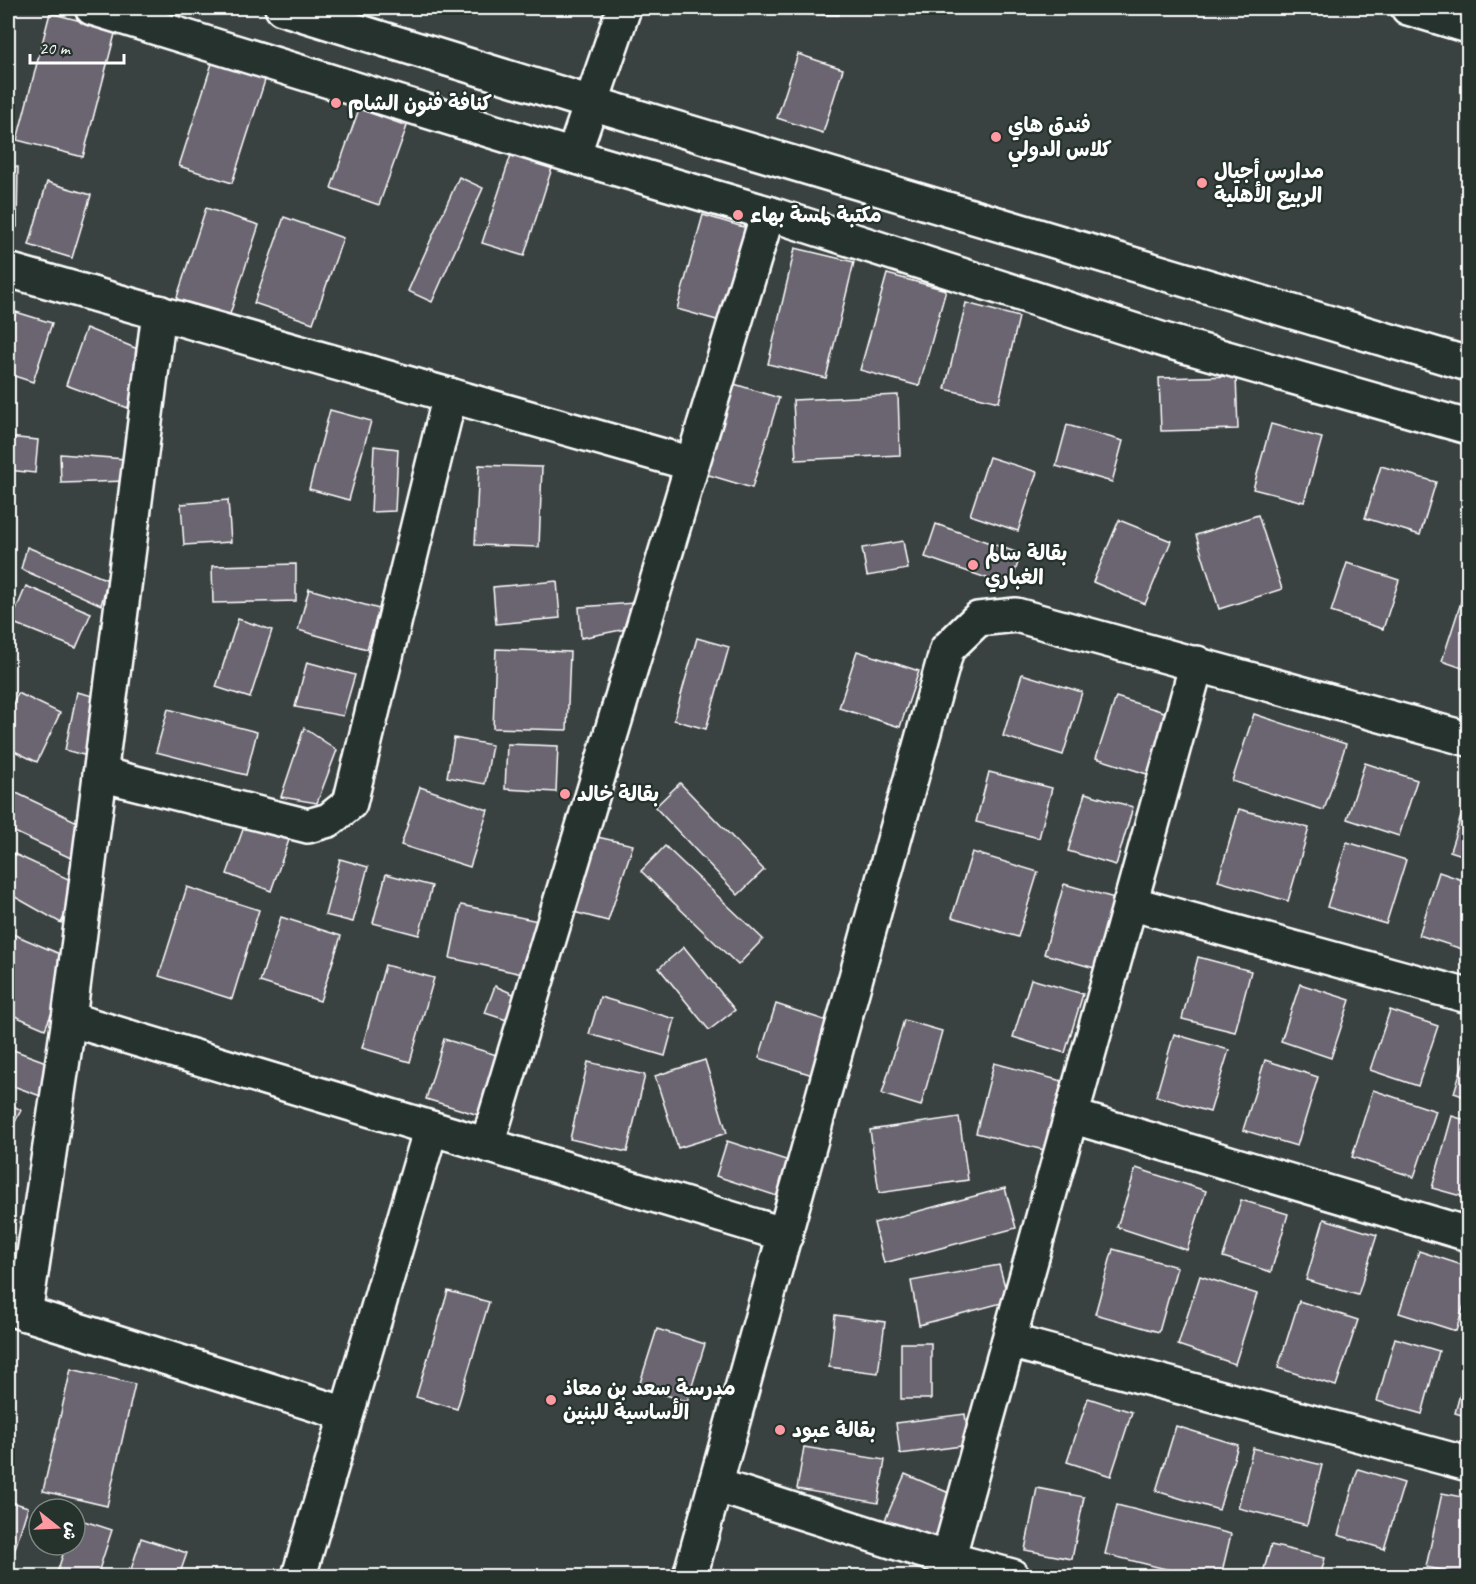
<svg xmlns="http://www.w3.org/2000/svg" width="1476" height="1584" viewBox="0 0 1476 1584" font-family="Caveat,'Playpen Sans Arabic',sans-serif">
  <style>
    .building { fill: #6a6570; stroke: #fff; stroke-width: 1.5 }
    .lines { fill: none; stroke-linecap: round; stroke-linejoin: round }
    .minor-casing { stroke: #fff; stroke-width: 38 }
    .minor { stroke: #26332d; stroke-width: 33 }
    .poi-dot { fill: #ff9aa2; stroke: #26332d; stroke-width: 2 }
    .labels { text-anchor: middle; stroke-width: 4.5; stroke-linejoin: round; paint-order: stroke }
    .poi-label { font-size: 21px; font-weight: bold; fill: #fff; stroke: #26332d; text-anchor: start }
  </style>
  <rect width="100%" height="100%" fill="#3a4241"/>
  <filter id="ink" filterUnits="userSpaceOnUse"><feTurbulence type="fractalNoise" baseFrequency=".0167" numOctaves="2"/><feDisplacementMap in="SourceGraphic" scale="12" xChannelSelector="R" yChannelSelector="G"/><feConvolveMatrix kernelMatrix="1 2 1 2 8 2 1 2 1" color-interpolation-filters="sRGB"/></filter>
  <g filter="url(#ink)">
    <!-- building -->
    <g class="building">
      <path d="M749 8H840L839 15 749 13Z"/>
      <path d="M50 13 116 30 83 157 17 140Z"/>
      <path d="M215 54 268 71 232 183 179 166Z"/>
      <path d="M798 54 843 69 823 133 777 118Z"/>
      <path d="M359 109 407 126 379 205 331 188Z"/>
      <path d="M512 152 553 165 524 256 482 243Z"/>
      <path d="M8 167H18L17 227H8Z"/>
      <path d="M459 177 483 188 432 302 408 291Z"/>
      <path d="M47 182 91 195 72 258 29 245Z"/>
      <path d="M206 208 259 225 229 317 176 300Z"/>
      <path d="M703 215 750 229 724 322 677 309Z"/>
      <path d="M284 217 343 238 313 323 254 303Z"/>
      <path d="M795 248 854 262 826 378 768 364Z"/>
      <path d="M887 274 946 290 919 386 860 370Z"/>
      <path d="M966 303 1019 317 999 402 945 389Z"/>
      <path d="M16 312 52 323 33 382 8 374V337Z"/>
      <path d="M86 328 140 350 128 408 66 385Z"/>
      <path d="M1236 376 1238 429 1161 431 1159 378Z"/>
      <path d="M728 382 779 398 752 488 699 472Z"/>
      <path d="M898 395 900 455 796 460 793 400Z"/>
      <path d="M330 410 371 421 349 500 309 489Z"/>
      <path d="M1271 424 1322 438 1304 502 1253 489Z"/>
      <path d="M1067 425 1123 441 1112 482 1056 466Z"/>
      <path d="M8 437 38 440 35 473 8 470Z"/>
      <path d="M374 446 398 449 395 511 371 512Z"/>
      <path d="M60 454 125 459 127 481 61 483Z"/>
      <path d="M989 457 1037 472 1018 531 970 515Z"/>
      <path d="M479 465 542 467 539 547 475 545Z"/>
      <path d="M1381 466 1436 482 1420 535 1365 518Z"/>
      <path d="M228 500 231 542 184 545 181 504Z"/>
      <path d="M1258 515 1282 589 1219 609 1196 535Z"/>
      <path d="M1119 520 1171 541 1145 604 1093 582Z"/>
      <path d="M936 524 1021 554 1010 586 925 557Z"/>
      <path d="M903 541 908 569 867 576 862 548Z"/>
      <path d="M27 547 108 580 101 605 21 569Z"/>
      <path d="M1347 563 1399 580 1383 629 1331 612Z"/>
      <path d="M296 564V601L213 603 212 566Z"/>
      <path d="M557 581 560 618 496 624 493 587Z"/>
      <path d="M26 586 91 613 76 648 11 622Z"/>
      <path d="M309 589 379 609 367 649 298 630Z"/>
      <path d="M1463 596 1468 598V670L1442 661Z"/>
      <path d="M634 603 636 627 581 638 579 607Z"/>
      <path d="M238 619 272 630 250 698 216 687Z"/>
      <path d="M697 638 729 647 706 729 674 720Z"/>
      <path d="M496 649 570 652 567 730 493 728Z"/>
      <path d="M857 651 919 671 900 727 839 708Z"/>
      <path d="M307 662 355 675 343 716 295 707Z"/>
      <path d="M1022 674 1082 692 1063 755 1003 736Z"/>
      <path d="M77 692 101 698 91 757 65 750Z"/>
      <path d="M18 693 60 713 37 762 8 748V714Z"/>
      <path d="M1116 697 1167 713 1147 774 1096 758Z"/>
      <path d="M168 709 257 732 246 775 156 752Z"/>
      <path d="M1254 714 1346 744 1324 810 1232 781Z"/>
      <path d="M304 728 337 750 317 803 281 797Z"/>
      <path d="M454 738 492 745 485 784 447 777Z"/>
      <path d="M507 744 558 746 556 792 505 789Z"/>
      <path d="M1365 763 1417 780 1399 836 1347 819Z"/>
      <path d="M989 772 1052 788 1039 838 976 822Z"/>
      <path d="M680 783 764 870 738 895 655 807Z"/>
      <path d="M420 787 488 810 470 867 401 845Z"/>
      <path d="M8 789 88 827 73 859 8 829Z"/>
      <path d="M1085 793 1133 807 1116 865 1068 851Z"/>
      <path d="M1468 794V857L1450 851Z"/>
      <path d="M1239 809 1309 828 1288 901 1218 881Z"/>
      <path d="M245 824 289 840 271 891 227 874Z"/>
      <path d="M593 836 633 845 608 921 566 910Z"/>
      <path d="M1347 842 1406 860 1386 924 1327 907Z"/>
      <path d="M665 846 763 939 738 965 641 871Z"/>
      <path d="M8 851 79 884 61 923 8 893Z"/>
      <path d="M972 852 1038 872 1018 937 952 917Z"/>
      <path d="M340 859 368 867 353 922 325 915Z"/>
      <path d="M1439 872 1468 882V951L1419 935Z"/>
      <path d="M386 874 432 886 419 935 373 923Z"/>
      <path d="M1064 884 1118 899 1098 969 1044 954Z"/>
      <path d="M187 887 259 910 232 999 159 976Z"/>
      <path d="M461 905 543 922 531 976 450 958Z"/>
      <path d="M281 917 341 936 320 1001 260 982Z"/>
      <path d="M8 932 74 960 45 1029 8 1013Z"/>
      <path d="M684 947 735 1010 709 1030 659 968Z"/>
      <path d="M1198 957 1251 971 1235 1032 1182 1019Z"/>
      <path d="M385 965 434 978 410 1062 362 1048Z"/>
      <path d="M1031 979 1083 994 1065 1053 1013 1037Z"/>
      <path d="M1300 984 1350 1000 1331 1058 1281 1041Z"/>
      <path d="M495 986 520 997 516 1023 485 1013Z"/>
      <path d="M600 997 675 1019 665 1056 589 1034Z"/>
      <path d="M776 1004 842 1026 825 1079 759 1058Z"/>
      <path d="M1390 1010 1438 1026 1418 1086 1370 1070Z"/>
      <path d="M904 1020 942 1031 921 1106 882 1094Z"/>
      <path d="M1174 1034 1229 1050 1210 1112 1156 1096Z"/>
      <path d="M444 1039 500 1056 482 1116 426 1099Z"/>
      <path d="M1468 1046V1098L1454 1093Z"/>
      <path d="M8 1048 54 1065 43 1097 8 1084Z"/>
      <path d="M705 1060 727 1133 678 1148 655 1076Z"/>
      <path d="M1265 1060 1318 1077 1297 1146 1243 1130Z"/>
      <path d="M588 1062 645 1075 627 1152 570 1139Z"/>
      <path d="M994 1063 1062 1081 1044 1150 976 1133Z"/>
      <path d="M1373 1090 1436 1111 1414 1177 1352 1157Z"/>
      <path d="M8 1103 21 1110 8 1136Z"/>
      <path d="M1452 1116 1468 1121V1198L1432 1188Z"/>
      <path d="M959 1117 968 1180 879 1193 870 1130Z"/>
      <path d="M727 1141 792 1162 780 1197 716 1176Z"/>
      <path d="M1136 1168 1206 1191 1187 1250 1117 1227Z"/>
      <path d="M1005 1188 1016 1228 884 1263 874 1223Z"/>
      <path d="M1241 1200 1288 1214 1271 1272 1223 1257Z"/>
      <path d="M1324 1219 1377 1235 1358 1295 1306 1280Z"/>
      <path d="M1113 1249 1177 1267 1159 1332 1095 1314Z"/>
      <path d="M1419 1251 1468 1267V1292L1456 1331 1399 1313Z"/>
      <path d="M999 1265 1009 1301 919 1325 911 1281Z"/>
      <path d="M1200 1276 1257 1294 1235 1364 1178 1345Z"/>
      <path d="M448 1291 489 1302 457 1409 416 1397Z"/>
      <path d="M1299 1301 1358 1320 1336 1386 1278 1368Z"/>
      <path d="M835 1315 885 1322 878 1373 829 1367Z"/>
      <path d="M657 1329 705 1344 687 1402 639 1386Z"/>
      <path d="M1395 1338 1439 1351 1422 1414 1377 1401Z"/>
      <rect x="901" y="1343" width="30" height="56"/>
      <path d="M1468 1364V1417L1455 1413Z"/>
      <path d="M71 1369 135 1384 107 1506 43 1491Z"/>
      <path d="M1088 1398 1132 1412 1111 1476 1067 1462Z"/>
      <path d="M965 1414 969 1445 900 1454 896 1423Z"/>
      <path d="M1176 1426 1238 1445 1219 1510 1156 1491Z"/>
      <path d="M804 1447 885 1460 878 1503 797 1489Z"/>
      <path d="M1253 1448 1322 1465 1307 1525 1238 1508Z"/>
      <path d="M1358 1469 1404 1483 1384 1549 1338 1535Z"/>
      <path d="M905 1474 956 1496 934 1547 883 1525Z"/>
      <path d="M1037 1488 1084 1497 1072 1559 1025 1550Z"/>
      <path d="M1442 1493 1468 1498V1576L1426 1567Z"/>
      <path d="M8 1501 28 1507 8 1571Z"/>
      <path d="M1117 1505 1231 1534 1221 1576H1194L1105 1554Z"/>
      <path d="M75 1518 112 1530 97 1576H56L66 1545H75Z"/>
      <path d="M141 1538 187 1553 179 1576H129Z"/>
      <path d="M1271 1545 1325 1558 1320 1576H1262Z"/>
    </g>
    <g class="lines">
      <defs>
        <g id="minor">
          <path d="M92 8 573 156 768 213 1167 341 1468 427"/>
          <path d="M282 8 591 103 1468 364"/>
          <path d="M1408 8 1468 26"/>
          <path d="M573 156 624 8"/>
          <path d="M8 270 692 464"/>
          <path d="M100 774 308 826 329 820 350 803 450 395"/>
          <path d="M1130 903 1468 996"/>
          <path d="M69 1019 786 1235"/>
          <path d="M1071 1116 1468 1234"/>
          <path d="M487 1145 768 213"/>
          <path d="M8 1308 346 1414"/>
          <path d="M25 1314 69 1019 159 312"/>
          <path d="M1009 1341 1468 1464"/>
          <path d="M715 1485 948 1559 1012 1576"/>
          <path d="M948 1559 1197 663"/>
          <path d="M299 1576 431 1128"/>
          <path d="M690 1576 947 649 978 619 1016 615 1468 739"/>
        </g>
      </defs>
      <!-- minor casing -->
      <use href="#minor" class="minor-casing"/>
      <!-- minor -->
      <use href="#minor" class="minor"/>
    </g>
  </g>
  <!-- markers -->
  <g class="poi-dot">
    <circle cx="336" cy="103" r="6"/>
    <circle cx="996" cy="137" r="6"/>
    <circle cx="1202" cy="183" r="6"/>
    <circle cx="738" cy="215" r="6"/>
    <circle cx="973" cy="565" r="6"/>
    <circle cx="565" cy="794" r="6"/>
    <circle cx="551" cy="1400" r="6"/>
    <circle cx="780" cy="1430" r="6"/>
  </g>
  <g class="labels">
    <!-- poi labels -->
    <g class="poi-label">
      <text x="348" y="110">كنافة فنون الشام</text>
      <text x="1008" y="132">فندق هاي<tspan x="1008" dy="24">كلاس الدولي</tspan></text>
      <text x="1214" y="178">مدارس أجيال<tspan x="1214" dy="24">الربيع الأهلية</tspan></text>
      <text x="750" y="222">مكتبة لمسة بهاء</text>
      <text x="985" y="560">بقالة سالم<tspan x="985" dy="24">الغباري</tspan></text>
      <text x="577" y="801">بقالة خالد</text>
      <text x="563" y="1395">مدرسة سعد بن معاذ<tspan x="563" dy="24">الأساسية للبنين</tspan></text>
      <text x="792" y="1437">بقالة عبود</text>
    </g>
  </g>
  <!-- margin -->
  <rect width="1476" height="1584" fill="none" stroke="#26332d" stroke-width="30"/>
  <rect x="15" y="15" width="1446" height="1554" fill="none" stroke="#fff" stroke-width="2" filter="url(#ink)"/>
  <!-- north arrow -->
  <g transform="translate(57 1527) rotate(108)"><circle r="28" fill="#26332d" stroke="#7d8581" stroke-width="1.5"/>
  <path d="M0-4.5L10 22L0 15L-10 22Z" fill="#ff9aa2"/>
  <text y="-9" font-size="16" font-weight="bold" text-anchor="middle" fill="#ffffff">ش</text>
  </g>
  <!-- scale -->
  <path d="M30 54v9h94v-9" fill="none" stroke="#ffffff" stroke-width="3"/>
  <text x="39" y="54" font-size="18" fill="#ffffff" stroke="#26332d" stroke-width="4.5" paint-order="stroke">20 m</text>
</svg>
